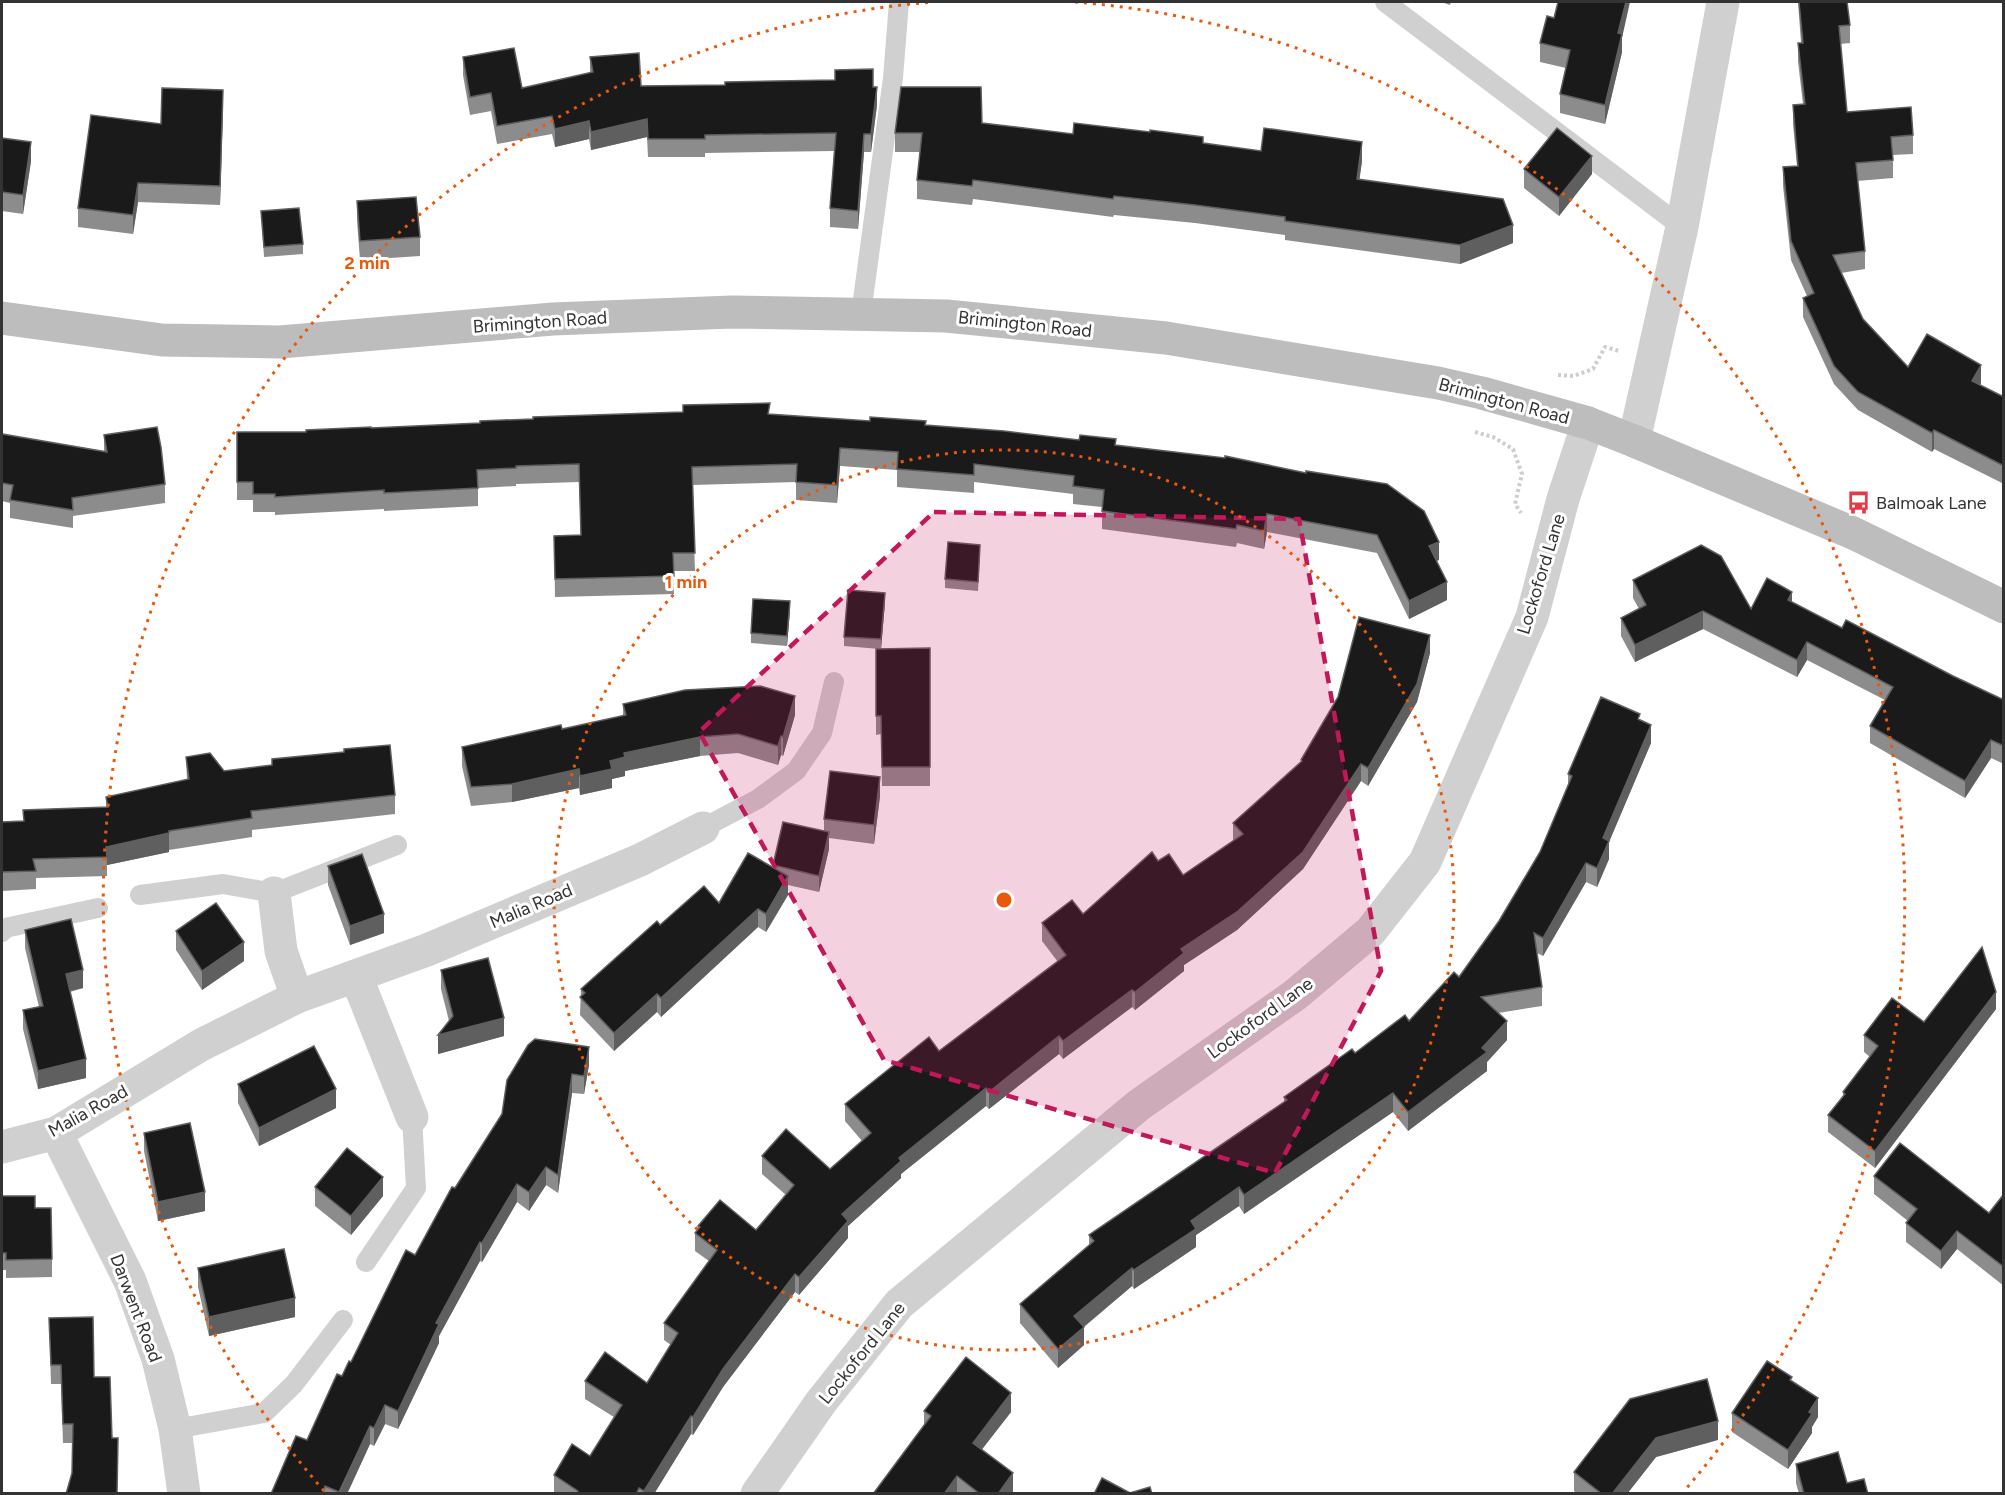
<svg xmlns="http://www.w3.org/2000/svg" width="2005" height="1495" viewBox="0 0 2005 1495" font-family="Figtree,sans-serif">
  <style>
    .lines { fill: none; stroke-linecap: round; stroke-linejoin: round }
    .path { stroke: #cdcdcd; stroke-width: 4; stroke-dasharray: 3 3; stroke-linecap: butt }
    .service { stroke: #d0d0d0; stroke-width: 20 }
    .minor { stroke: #d0d0d0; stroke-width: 33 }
    .secondary { stroke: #bdbdbd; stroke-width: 33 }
    .wall { fill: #8c8c8c }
    .shaded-wall { fill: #5f5f5f }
    .building { fill: #1a1a1a; stroke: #5f5f5f; stroke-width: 1.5 }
    .marked { fill: #c2185b; fill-opacity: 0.2; stroke: #c2185b; stroke-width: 4.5; stroke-dasharray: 12 8; stroke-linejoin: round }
    .ring { fill: none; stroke: #e8590c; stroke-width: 3; stroke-dasharray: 3 6 }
    .labels { text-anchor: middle; stroke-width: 6; stroke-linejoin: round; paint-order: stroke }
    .street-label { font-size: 18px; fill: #333; stroke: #fff }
    .poi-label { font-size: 18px; fill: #333; stroke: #fff; text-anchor: start }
    .centre { fill: #e8590c; stroke: #fff; stroke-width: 3 }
    .ring-label { font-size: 18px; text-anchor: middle; font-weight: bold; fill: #e8590c; stroke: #fff; stroke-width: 6; stroke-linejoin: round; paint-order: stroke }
  </style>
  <rect width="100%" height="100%" fill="#fff"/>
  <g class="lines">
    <!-- path -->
    <g class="path">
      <path d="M1558 375 1573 376 1593 369 1605 347 1619 351"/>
      <path d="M1475 432 1493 437 1513 449 1522 474 1515 504 1521 513"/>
    </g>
    <!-- service -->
    <g class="service">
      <path d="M1385 2 1682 227"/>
      <path d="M861 314 893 78 899 2"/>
      <path d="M703 828 758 799 796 771 822 733 834 682"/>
      <path d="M140 895 223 884 274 893 397 845"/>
      <path d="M2 932 5 928 98 908"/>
      <path d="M366 1262 416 1188 412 1117"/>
      <path d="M175 1429 264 1413 294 1384 343 1320"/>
    </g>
    <!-- minor -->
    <g class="minor">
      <path d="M1634 441 1682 227 1723 2"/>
      <path d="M274 893 281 951 297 997"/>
      <path d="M356 976 412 1117"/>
      <path d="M56 1133 130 1281 158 1359 175 1429 184 1494"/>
      <path d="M2 1147 56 1133 201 1045 297 997 427 950 640 860 703 828"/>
      <path d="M757 1494 821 1402 899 1304 1139 1105 1295 995 1370 932 1425 862 1532 617 1563 499 1588 423"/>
    </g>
    <!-- secondary -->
    <path class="secondary" d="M2 318 162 340 280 342 553 319 732 312 946 316 1166 338 1438 383 1482 393 1588 423 1634 441 1853 533 2004 607"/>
  </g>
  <!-- wall -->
  <g class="wall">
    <path d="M1441 2H1451L1450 5Z"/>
    <path d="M1798 2H1847L1850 25V43L1840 44 1847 112 1913 135V154L1893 155V178L1857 181 1865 251V269L1841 273 1863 319 1908 367 1981 383 1980 385 2004 397V484L1934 449 1932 452 1858 410 1834 384 1803 317V298L1807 296 1791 260 1783 186V167L1797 166 1793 124V105L1803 104 1798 62V43H1801Z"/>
    <path d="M1554 18 1622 38V52L1605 124 1560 113V94L1566 68 1540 62V43Z"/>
    <path d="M463 57 522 88 590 73V57L641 86 873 87 877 105 871 152H864L858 229 830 227V208L834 151 705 153V157H648L647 137 591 150 589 139 555 147 552 134 497 144 491 111 470 115 463 75Z"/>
    <path d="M223 108 220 205 138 202 133 234 78 227V208L161 124Z"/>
    <path d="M982 123 1073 134 1203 143 1261 151 1362 161 1359 180 1513 243 1460 264 1285 240V235L1195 223 1114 215 1113 217 973 199 972 205 917 199V180L920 152H895V133Z"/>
    <path d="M2 138 31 161 23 214 2 211Z"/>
    <path d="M1524 169 1592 174 1559 216 1524 188Z"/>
    <path d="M357 201 420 237V256L360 260 357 220Z"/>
    <path d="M261 211 303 244V254L264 257Z"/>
    <path d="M770 414 926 425 1116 445 1225 458 1439 560 1436 561 1447 600 1409 619 1377 553 1267 532 1264 549 1237 543 1236 547 1102 529V507L1073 504V494L974 482V493L897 487V470L840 466 837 503 796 500V482L692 485 695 571H673L674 594 555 597 554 536 581 535 579 482 516 484V486L478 488V506L384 511V509L275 515V512H253V500H237V432H306L371 428Z"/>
    <path d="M2 434 104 451V435L165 484V503L73 516V528L10 518V503L2 501Z"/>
    <path d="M980 554 978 591 945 588V579Z"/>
    <path d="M1633 580 1751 609 1792 603 1842 628 1953 676 2004 700V764L1991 758 1965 798 1870 743V726L1885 700 1807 660 1797 677 1703 629 1635 662 1621 636V618L1639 609 1633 598Z"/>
    <path d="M885 602 881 649 930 648V786H882L881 734 876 735V649H880L844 646V637Z"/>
    <path d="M790 610 787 646 751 643V633Z"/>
    <path d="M1430 653 1417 702 1368 786 1361 781 1303 869 1237 930 1184 965V971L1135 1010 1132 1007 1063 1059 1059 1054 989 1109 986 1106 901 1174V1178L848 1226V1238L799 1295 795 1292 723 1387 693 1435 691 1434 654 1494H555L554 1493V1475L590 1456 614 1417 585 1399V1381L647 1383 671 1345 664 1340V1323L709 1261 695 1251V1233L698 1229V1226L756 1230 786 1195 762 1174V1156L830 1169 862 1141 845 1121V1104L939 1051 1058 962 1042 941V923L1083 914 1158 861 1183 875 1233 841V823L1301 762V760Z"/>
    <path d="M623 704 795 715 783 756 781 755 778 765 738 753 700 756 625 771V776L612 779V788L580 795 579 788 512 802 471 806 462 766V747L562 729 623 716Z"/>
    <path d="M1640 720 1651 743 1609 842V859L1597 887 1586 882 1543 956 1537 953 1542 987V1006L1498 1013 1507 1040 1487 1062V1071L1408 1131 1393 1112 1244 1214 1239 1206 1196 1235V1247L1134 1289 1132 1286 1084 1327V1345L1058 1368 1020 1323V1304L1089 1245V1235L1284 1102V1097L1409 1021 1459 977 1499 921 1540 852 1568 785V774Z"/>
    <path d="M186 757 224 771 272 765V759L395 795V814L252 830V837L169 850V852L107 865V876L36 878V889L2 891V822L23 821 106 807V797L187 780Z"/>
    <path d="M880 796 874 844 829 838V849L819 892 788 885V895L766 932 758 927 661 1017 657 1012 614 1051 580 1015 581 989 660 925 719 903 773 868V865L824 831V819Z"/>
    <path d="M328 866 384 933 350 945 328 885Z"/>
    <path d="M25 930 83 988 70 992 86 1078 38 1089 23 1029V1010L39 1007 25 948Z"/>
    <path d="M176 931 244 961 202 990 176 950Z"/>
    <path d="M441 970 504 1036 438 1054 449 1021 441 989Z"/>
    <path d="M1996 1009 1875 1168 1828 1132V1115L1843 1096V1092L1870 1057 1864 1052V1035L1924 1022Z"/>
    <path d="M589 1065 584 1094 572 1093 558 1193 546 1185 529 1211 517 1202 482 1262 480 1261 439 1336V1343L398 1429 385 1424 374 1446 370 1444 347 1494H271L307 1440 342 1376 455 1188 502 1114 507 1080Z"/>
    <path d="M238 1084 336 1108 259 1146 238 1103Z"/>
    <path d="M144 1133 205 1211 158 1221 144 1151Z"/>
    <path d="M1874 1176 1989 1213 2004 1194V1286L1957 1249 1941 1269 1906 1242V1223L1908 1221 1874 1194Z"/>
    <path d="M315 1187 383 1196 351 1235 315 1206Z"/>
    <path d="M2 1196 35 1208 52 1259V1277L6 1278V1270H2Z"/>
    <path d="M198 1268 295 1317 209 1336 198 1287Z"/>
    <path d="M49 1318 94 1377 118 1457 72 1473V1443H63L61 1384H51Z"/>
    <path d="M1792 1381 1818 1417 1812 1427V1433L1788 1469 1732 1432V1413Z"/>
    <path d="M924 1411 1011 1412 982 1449 1013 1491 1012 1494H873L924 1426Z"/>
    <path d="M1718 1440 1656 1457 1627 1494H1577L1574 1491V1472Z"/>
    <path d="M1796 1464 1847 1483 1868 1494H1799L1796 1483Z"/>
  </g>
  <!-- shaded-wall -->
  <g class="shaded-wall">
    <path d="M1626 2H1630L1622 38V52L1605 124V105L1618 33Z"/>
    <path d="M877 87V105L871 152V134Z"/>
    <path d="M223 90V108L220 205V186Z"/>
    <path d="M647 119V137L591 150V132Z"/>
    <path d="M589 121V139L555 147V129Z"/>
    <path d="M864 134V152L858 229V211Z"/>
    <path d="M31 142V161L23 214V195Z"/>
    <path d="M1362 142V161L1357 198V179Z"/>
    <path d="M1592 156V174L1559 216V197Z"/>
    <path d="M138 183V202L133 234V215Z"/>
    <path d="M1513 225V243L1460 264V245Z"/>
    <path d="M1981 365V383L1972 399V381Z"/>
    <path d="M1934 430V449L1932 452V433Z"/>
    <path d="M840 448V466L837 503V485Z"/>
    <path d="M1267 514V532L1264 549V531Z"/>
    <path d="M1439 542V560L1429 564V546Z"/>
    <path d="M1447 582V600L1409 619V601Z"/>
    <path d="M1792 592V609L1788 600Z"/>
    <path d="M885 593V602L881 649V639Z"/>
    <path d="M790 601V610L787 646V636Z"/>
    <path d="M1703 611V629L1635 662V645Z"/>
    <path d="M1430 635V653L1417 702 1368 786V768Z"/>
    <path d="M1807 642V660L1797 677V660Z"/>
    <path d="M795 696V715L783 756V737Z"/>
    <path d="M1651 725V743L1609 842V859L1597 887V868L1603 838Z"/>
    <path d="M781 736V755L778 765V746Z"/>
    <path d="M700 737V756L625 771V776L612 779V788L580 795V776L624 753Z"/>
    <path d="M1991 740V758L1965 798V781Z"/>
    <path d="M1361 764V781L1303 869 1237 930 1184 965V971L1135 1010V992Z"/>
    <path d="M579 769V788L512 802V784Z"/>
    <path d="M880 777V796L874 844V825Z"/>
    <path d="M829 832V849L819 892V876Z"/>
    <path d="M169 833V852L107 865 106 847Z"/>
    <path d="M1586 863V882L1543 956V938Z"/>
    <path d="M788 876V895L766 932V914Z"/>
    <path d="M758 909V927L661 1017V998Z"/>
    <path d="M384 914V933L350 945V926Z"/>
    <path d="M244 942V961L202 990V971Z"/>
    <path d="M83 970V988L66 992V974Z"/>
    <path d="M1132 990V1007L1063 1059V1041Z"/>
    <path d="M1996 992V1009L1875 1168V1151Z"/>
    <path d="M657 994V1012L614 1051V1033Z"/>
    <path d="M504 1018V1036L438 1054V1035Z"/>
    <path d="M1507 1021V1040L1487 1062V1071L1408 1131V1112L1482 1048Z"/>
    <path d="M1059 1036V1054L989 1109V1092Z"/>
    <path d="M589 1047V1065L584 1094V1076Z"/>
    <path d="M86 1059V1078L38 1089V1071Z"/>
    <path d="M572 1074V1093L558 1193V1175Z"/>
    <path d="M986 1088V1106L901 1174V1178L848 1226V1238L799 1295V1277L842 1214 899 1158Z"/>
    <path d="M336 1089V1108L259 1146V1128Z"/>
    <path d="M1393 1093V1112L1244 1214V1195Z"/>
    <path d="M546 1167V1185L529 1211V1192Z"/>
    <path d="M383 1177V1196L351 1235V1216Z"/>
    <path d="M517 1184V1202L482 1262V1243Z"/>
    <path d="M1239 1187V1206L1196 1235V1247L1134 1289V1270L1191 1221Z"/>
    <path d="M205 1192V1211L158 1221V1202Z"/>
    <path d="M1957 1231V1249L1941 1269V1251Z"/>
    <path d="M480 1242V1261L439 1336V1343L398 1429V1411L436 1323Z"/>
    <path d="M1132 1268V1286L1074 1335V1316Z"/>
    <path d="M795 1274V1292L723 1387 693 1435V1417L723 1369Z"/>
    <path d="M295 1298V1317L209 1336V1317Z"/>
    <path d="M1084 1327V1345L1058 1368V1349Z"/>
    <path d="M1011 1393V1412L973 1461V1443Z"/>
    <path d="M1818 1398V1417L1812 1427V1433L1788 1469V1450L1809 1412Z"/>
    <path d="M385 1405V1424L374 1446V1428Z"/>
    <path d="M691 1416V1434L654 1494H644V1491Z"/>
    <path d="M1718 1421V1440L1656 1457 1627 1494H1612L1656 1438Z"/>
    <path d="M370 1426V1444L347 1494H339Z"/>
    <path d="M1013 1473V1491L1012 1494H998Z"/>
    <path d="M957 1476V1494H944Z"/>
  </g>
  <!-- building -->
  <g class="building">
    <path d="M1558 2H1626L1618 33 1622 34 1605 105 1560 94 1570 50 1540 43 1547 16 1554 18Z"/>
    <path d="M1799 2H1847L1850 25 1839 26 1847 112 1911 107 1913 135 1891 137 1893 160 1856 163 1865 251 1833 255 1863 319 1908 367 1927 334 1981 365 1972 381 2004 397V466L1934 430 1932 433 1858 392 1834 366 1803 298 1814 293 1791 241 1783 167 1798 166 1793 105 1805 104 1798 43H1803Z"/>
    <path d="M514 48 522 88 593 72 590 57 639 53 641 86 725 85V82L835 80V70L873 69V87H877L871 134H864L858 211 830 208 836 133 705 135V139H648L647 119 591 132 589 121 555 129 552 116 497 126 491 93 470 97 463 57Z"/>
    <path d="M901 87H981L982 123 1073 134 1074 123 1150 132V130L1203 137V143L1261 151 1264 128 1362 142 1357 179 1503 199 1513 225 1460 245 1285 221V217L1195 205 1114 196 1113 199 973 180 972 186 917 180 922 133H895Z"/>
    <path d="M162 88 223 90 220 186 138 183 133 215 78 208 91 115 161 124Z"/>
    <path d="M1557 128 1592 156 1559 197 1524 169Z"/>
    <path d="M2 138 31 142 23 195 2 192Z"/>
    <path d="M416 197 420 237 360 241 357 201Z"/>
    <path d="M299 208 303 244 264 247 261 211Z"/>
    <path d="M770 403 768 414 870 421V417L926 421 925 425 1004 431 1079 440 1080 435 1116 439 1115 445 1225 458V456L1306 473V471L1387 484 1424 511 1439 542 1429 546 1447 582 1409 601 1377 535 1267 514 1264 531 1237 525 1236 529 1102 511 1104 490 1073 486 1074 476 974 464V475L897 469 898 452 840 448 837 485 796 482 797 464 692 467 695 553H673L674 576 555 579 554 536 581 535 579 464 516 466V468L477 470 478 488 384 493V490L275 497V494H253V482H237V432H306V430L371 427V428L480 423V421L533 419V417L683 412V405Z"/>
    <path d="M157 427 161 447 165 484 72 498 73 510 10 500 13 485 2 483V434L107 452 104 435Z"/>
    <path d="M948 542 980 545 978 582 945 579Z"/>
    <path d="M1701 545 1721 556 1751 609 1767 578 1792 592 1788 600 1842 628 1846 620 1953 676 2004 700V746L1991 740 1965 781 1870 726 1893 687 1807 642 1797 660 1703 611 1635 645 1621 618 1646 605 1633 580Z"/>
    <path d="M848 590 885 593 881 639 844 637Z"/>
    <path d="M753 599 790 601 787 636 751 633Z"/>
    <path d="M1359 617 1430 635 1417 684 1368 768 1361 764 1303 852 1237 912 1181 949 1184 953 1135 992 1132 990 1063 1041 1059 1036 989 1092 986 1088 899 1158 901 1161 842 1214 848 1221 799 1277 795 1274 723 1369 693 1417 691 1416 644 1491 639 1488 636 1494H577L578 1491 554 1475 572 1444 590 1456 622 1405 585 1381 605 1352 647 1383 678 1333 664 1323 717 1250 695 1233 700 1227 698 1226 720 1200 756 1230 794 1185 762 1156 786 1129 830 1169 871 1133 845 1104 929 1037 939 1051 1066 955 1042 923 1072 900 1083 914 1152 852 1158 861 1169 854 1183 875 1243 834 1233 823 1302 761 1301 760 1338 697Z"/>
    <path d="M930 648V767H882L881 716H876V649Z"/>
    <path d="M760 686 795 696 783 737 781 736 778 746 738 734 700 737 624 753 625 757 610 761 612 769 580 776 579 769 512 784 471 787 462 747 561 725 562 729 626 715 623 704 685 690Z"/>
    <path d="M1601 697 1640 714 1638 719 1651 725 1603 838 1609 841 1597 868 1586 863 1543 938 1534 933 1542 987 1481 997 1507 1021 1482 1048 1487 1052 1408 1112 1393 1093 1244 1195 1239 1187 1191 1221 1196 1229 1134 1270 1132 1268 1074 1316 1084 1327 1058 1349 1020 1304 1094 1241 1089 1235 1287 1100 1284 1097 1352 1049 1355 1053 1405 1015 1409 1021 1454 972 1459 977 1499 921 1540 852 1572 776 1568 774Z"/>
    <path d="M390 745 395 795 251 811 252 818 169 831V833L106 847 107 857 33 859 36 871 2 872V822L24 821 23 810 108 807 106 797 189 779 186 757 210 753 224 771 272 765V759L344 752V749Z"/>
    <path d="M830 771 880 777 874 825 824 819Z"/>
    <path d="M783 822 829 832 819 876 773 865Z"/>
    <path d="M748 853 788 876 766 914 758 909 661 998 657 994 614 1033 580 997 585 993 581 989 657 921 660 925 704 886 719 903Z"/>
    <path d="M362 854 384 914 350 926 328 866Z"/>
    <path d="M216 903 244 942 202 971 176 931Z"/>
    <path d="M71 919 83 970 66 974 86 1059 38 1071 23 1010 43 1006 25 930Z"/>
    <path d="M1982 947 1996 992 1875 1151 1828 1115 1845 1094 1843 1092 1878 1046 1864 1035 1892 998 1924 1022Z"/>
    <path d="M488 958 504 1018 438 1035 453 1016 441 970Z"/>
    <path d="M535 1039 589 1047 584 1076 572 1074 558 1175 546 1167 529 1192 517 1184 482 1243 480 1242 436 1323 439 1324 398 1411 385 1405 374 1428 370 1426 339 1492 325 1486 323 1494H271L296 1436 307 1440 337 1374 342 1376 349 1361 351 1362 406 1250 415 1255 452 1187 455 1188 502 1114 507 1080 528 1045Z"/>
    <path d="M314 1046 336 1089 259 1128 238 1084Z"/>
    <path d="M190 1123 205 1192 158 1202 144 1133Z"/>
    <path d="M1900 1143 1989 1213 2004 1194V1267L1957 1231 1941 1251 1906 1223 1917 1209 1874 1176Z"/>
    <path d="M347 1148 383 1177 351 1216 315 1187Z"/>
    <path d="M2 1196H35V1208H51L52 1259 6 1260V1253H2Z"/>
    <path d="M284 1249 295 1298 209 1317 198 1268Z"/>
    <path d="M93 1317 94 1377H110L112 1438H118L117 1494H66L72 1473 73 1424H63L61 1365H51L49 1318Z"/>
    <path d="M966 1357 1011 1393 973 1443 1013 1473 998 1494H980L957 1476 944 1494H873L931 1416 924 1411Z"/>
    <path d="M1767 1361 1792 1377 1790 1380 1818 1398 1809 1412 1812 1414 1788 1450 1732 1413Z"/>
    <path d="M1707 1379 1718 1421 1656 1438 1612 1494H1602L1574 1472 1630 1399Z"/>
    <path d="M1838 1452 1847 1483 1864 1479 1868 1494H1804L1796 1464Z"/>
    <path d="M1102 1478 1130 1493 1150 1487 1152 1494H1094Z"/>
  </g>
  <!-- marked area -->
  <path class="marked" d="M934 512 1299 519 1381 971 1275 1173 884 1060 699 732Z"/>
  <!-- distance rings -->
  <g class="ring">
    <circle cx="1004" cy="900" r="450"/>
    <path d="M324 1491A901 901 0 0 1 933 2M1075 2A901 901 0 0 1 1684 1491"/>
  </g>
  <!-- icons -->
  <defs>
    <symbol id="bus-bare" viewBox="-9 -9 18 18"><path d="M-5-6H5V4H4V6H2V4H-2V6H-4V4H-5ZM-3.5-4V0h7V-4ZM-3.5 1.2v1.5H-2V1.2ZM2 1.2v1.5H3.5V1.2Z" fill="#e63946" stroke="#fff" stroke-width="2.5" paint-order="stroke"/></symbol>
  </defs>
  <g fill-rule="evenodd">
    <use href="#bus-bare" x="1842" y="486" width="33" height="33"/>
  </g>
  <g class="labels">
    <!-- street labels -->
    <g class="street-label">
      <text transform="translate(540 322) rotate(-4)" y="6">Brimington Road</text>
      <text transform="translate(1025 324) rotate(6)" y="6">Brimington Road</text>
      <text transform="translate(1504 401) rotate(15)" y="6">Brimington Road</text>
      <text transform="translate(1541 574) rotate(-73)" y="6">Lockoford Lane</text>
      <text transform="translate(531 906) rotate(-23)" y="6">Malia Road</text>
      <text transform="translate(1260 1018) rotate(-36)" y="6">Lockoford Lane</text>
      <text transform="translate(88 1111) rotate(-29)" y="6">Malia Road</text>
      <text transform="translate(136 1308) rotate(69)" y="6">Darwent Road</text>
      <text transform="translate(862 1353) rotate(-51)" y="6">Lockoford Lane</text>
    </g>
    <!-- poi labels -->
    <g class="poi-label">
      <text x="1876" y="509">Balmoak Lane</text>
    </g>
  </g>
  <circle cx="1004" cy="900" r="9" class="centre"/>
  <g class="ring-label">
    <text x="367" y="269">2 min</text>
    <text x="686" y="588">1 min</text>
  </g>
  <!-- border -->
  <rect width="2005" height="1495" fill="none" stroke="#333333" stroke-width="6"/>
</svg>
